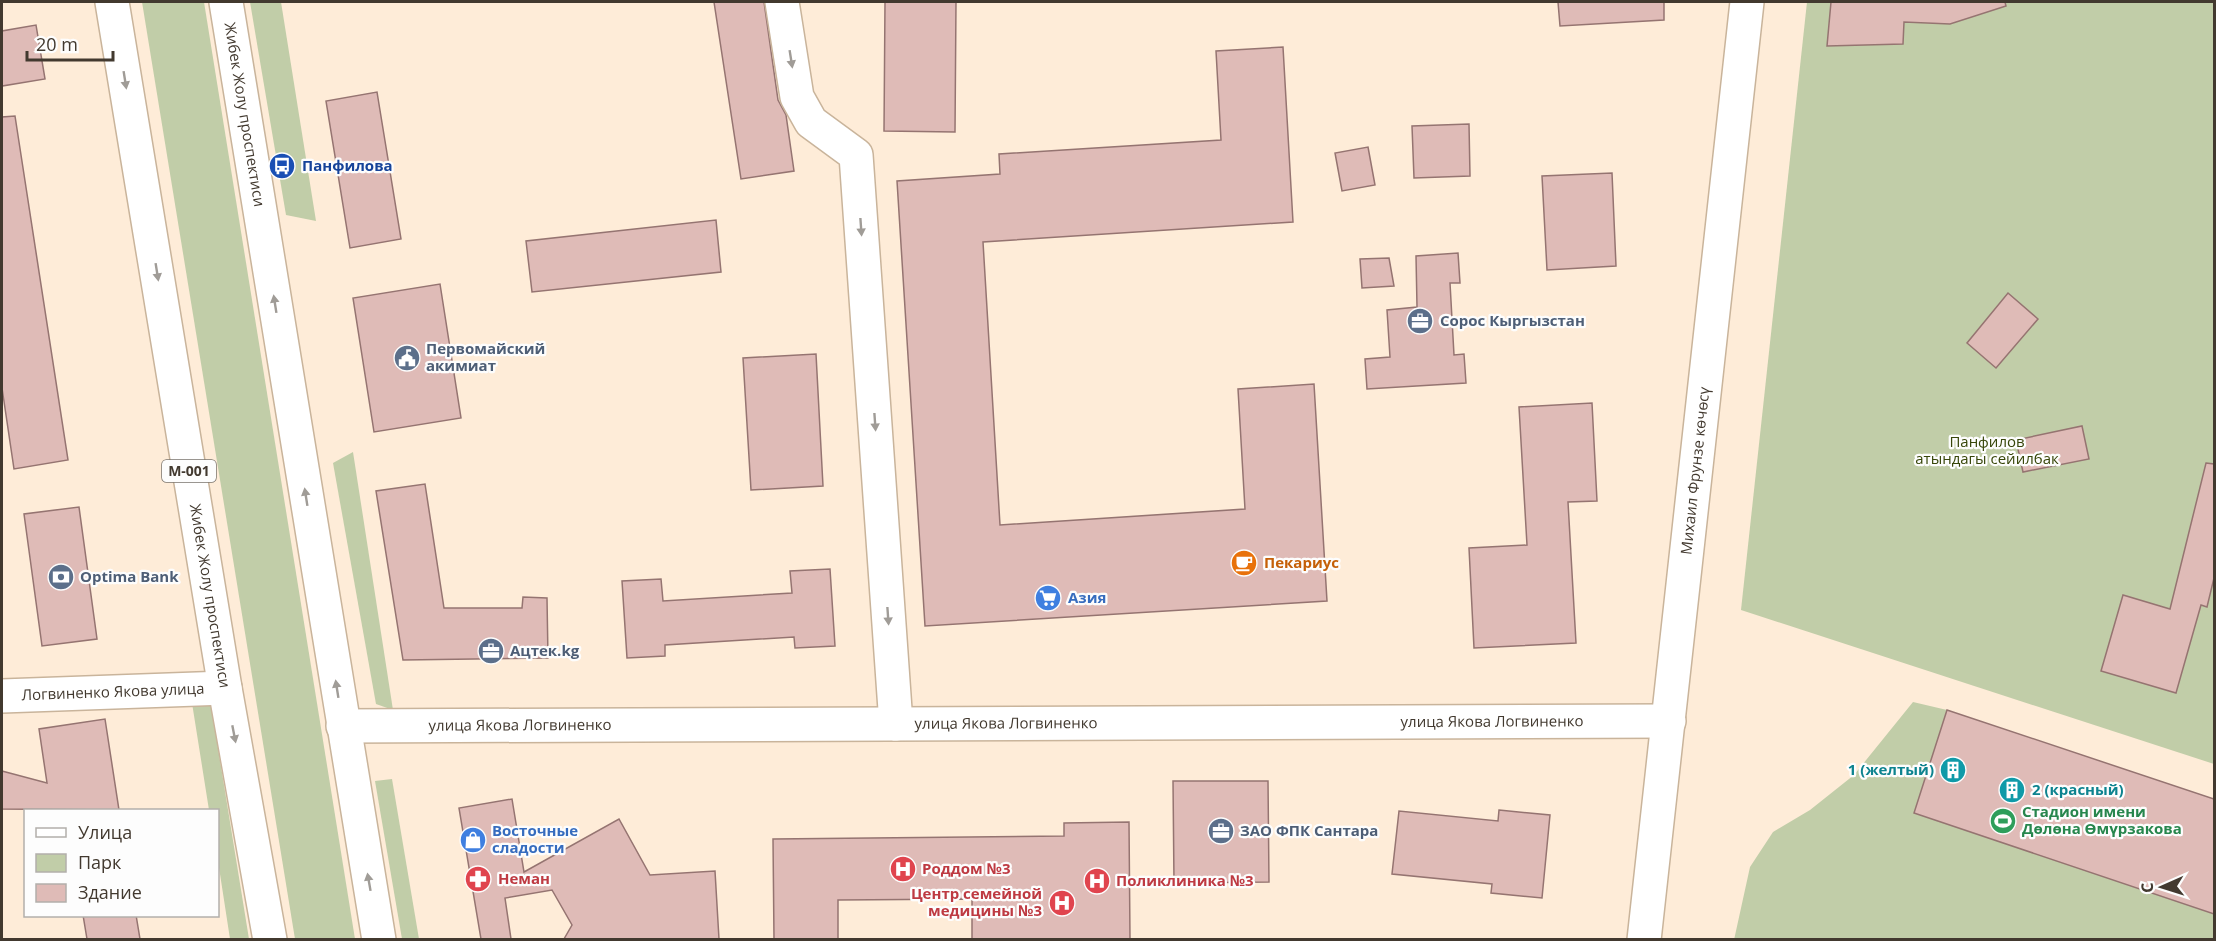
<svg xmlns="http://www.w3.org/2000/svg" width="2216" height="941" viewBox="0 0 2216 941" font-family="'Open Sans',sans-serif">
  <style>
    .green { fill: #c1cda8 }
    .building { fill: #dfbbb7; stroke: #957471; stroke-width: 1.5 }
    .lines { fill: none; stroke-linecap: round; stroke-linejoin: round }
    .street-casing { stroke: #c9b49b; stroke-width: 36 }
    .secondary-casing { stroke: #c9b49b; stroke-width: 36 }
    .primary-casing { stroke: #c9b49b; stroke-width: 36 }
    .street { stroke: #fff; stroke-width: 33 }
    .secondary { stroke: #fff; stroke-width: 33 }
    .primary { stroke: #fff; stroke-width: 33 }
    .oneway { fill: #a09c97 }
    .labels { text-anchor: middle; stroke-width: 4.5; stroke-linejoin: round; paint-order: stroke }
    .shield { fill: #fdfdfd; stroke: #7a746d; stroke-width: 1.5 }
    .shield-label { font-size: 14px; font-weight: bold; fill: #42392f }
    .street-label { font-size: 15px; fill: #42392f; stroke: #fdfdfd }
    .transit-label { font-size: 15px; font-weight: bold; fill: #164399; stroke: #fdfdfd; text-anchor: start }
    .service-label { font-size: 15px; font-weight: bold; fill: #4e5e75; stroke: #fdfdfd; text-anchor: start }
    .park-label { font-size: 15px; fill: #374609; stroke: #fdfdfd }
    .food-label { font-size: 15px; font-weight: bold; fill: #c56008; stroke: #fdfdfd; text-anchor: start }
    .shop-label { font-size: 15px; font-weight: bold; fill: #366cbe; stroke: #fdfdfd; text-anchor: start }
    .culture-label { font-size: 15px; font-weight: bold; fill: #0d838f; stroke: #fdfdfd; text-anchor: end }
    .leisure-label { font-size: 15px; font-weight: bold; fill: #27864d; stroke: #fdfdfd; text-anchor: start }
    .health-label { font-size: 15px; font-weight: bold; fill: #be3a42; stroke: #fdfdfd; text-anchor: start }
  </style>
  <rect width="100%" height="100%" fill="#feecd8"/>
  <!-- green -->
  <g class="green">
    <path d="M142 2H204L355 939H295Z"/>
    <path d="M250 2H281L316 221 286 215Z"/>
    <path d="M1807 2H2214V764L1741 610Z"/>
    <path d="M353 452 393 710 376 704 333 463Z"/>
    <path d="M1913 702 1947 710 2214 799V939L1734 940 1750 867 1773 832 1810 810 1854 775Z"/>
    <path d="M192 703 211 705 249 939H230L218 861V810H209Z"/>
    <path d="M392 779 419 939H402L375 781Z"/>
  </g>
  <!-- building -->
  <g class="building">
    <path d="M714 2H764L778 100 786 115 794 171 741 179Z"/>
    <path d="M885 2H956L955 132 884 131Z"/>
    <path d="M1558 2H1664V20L1560 26Z"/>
    <path d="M1831 2H2005L2006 6 1950 24 1904 22 1903 44 1827 46Z"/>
    <path d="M36 25 45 79 2 86V31Z"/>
    <path d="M1283 47 1293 222 983 242 1000 525 1245 509 1238 389 1314 384 1327 601 925 626 897 181 1000 174 999 154 1221 140 1216 51Z"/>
    <path d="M377 92 401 239 350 248 326 101Z"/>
    <path d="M15 116 68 460 14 469 2 388V117Z"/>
    <path d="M1469 124 1470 176 1414 178 1412 126Z"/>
    <path d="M1368 147 1375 185 1342 191 1335 153Z"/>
    <path d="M1612 173 1616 266 1547 270 1542 176Z"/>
    <path d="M716 220 721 272 532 292 526 241Z"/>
    <path d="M1458 253 1460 283H1450L1454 355 1464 354 1466 383 1367 389 1365 359 1390 357 1387 310 1417 307 1416 256Z"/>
    <path d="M1389 258 1394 286 1362 288 1360 259Z"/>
    <path d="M440 284 461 418 374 432 353 298Z"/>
    <path d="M2008 293 2038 319 1996 368 1967 343Z"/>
    <path d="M816 354 823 486 751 490 743 358Z"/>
    <path d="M1592 403 1597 501 1568 502 1576 643 1474 648 1469 548 1527 545 1519 407Z"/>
    <path d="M2082 426 2089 459 2023 472 2016 440Z"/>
    <path d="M2206 463 2214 464V578L2207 607 2201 605 2176 693 2101 671 2123 595 2170 609Z"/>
    <path d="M425 484 444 608H522L523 597 547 598 548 658 403 660 376 491Z"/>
    <path d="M79 507 97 639 42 646 24 514Z"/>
    <path d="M830 569 835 646 795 648 794 637 665 645V656L627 658 622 581 661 579 663 601 792 593 790 571Z"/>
    <path d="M1947 710 2214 799V914L1914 813Z"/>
    <path d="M105 719 119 810 2 809V771L47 783 39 729Z"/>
    <path d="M1173 781H1268L1269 882 1174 883Z"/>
    <path d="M512 799 524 872 619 819 650 875 715 871 719 939H564L572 925 552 890 505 898 511 939H481L459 808Z"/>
    <path d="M1499 810 1550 815 1542 898 1491 893 1492 884 1392 874 1399 811 1498 821Z"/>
    <path d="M1129 822 1130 939H972V899L838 900V939H774L773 839 1064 836V823Z"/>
    <path d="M83 915H136L140 939H87Z"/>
  </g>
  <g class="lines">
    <defs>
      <g id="street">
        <path d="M782 2 797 97 811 122 856 155 896 724"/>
        <path id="s1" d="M2 696 225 688"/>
        <path id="s2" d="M343 726 1669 721"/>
      </g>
      <g id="secondary">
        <path id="s3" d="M1644 940 1747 2"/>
      </g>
      <g id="primary">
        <path id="s4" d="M112 2 225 688 270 940"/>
        <path id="s5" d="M226 2 379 940"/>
      </g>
    </defs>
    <!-- street casing -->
    <use href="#street" class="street-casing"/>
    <!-- secondary casing -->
    <use href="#secondary" class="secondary-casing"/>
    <!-- primary casing -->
    <use href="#primary" class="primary-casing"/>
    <!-- street -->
    <use href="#street" class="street"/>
    <!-- secondary -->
    <use href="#secondary" class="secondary"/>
    <!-- primary -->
    <use href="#primary" class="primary"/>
  </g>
  <!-- one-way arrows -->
  <defs><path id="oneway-solid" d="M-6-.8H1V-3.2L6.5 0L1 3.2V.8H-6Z" transform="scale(1.5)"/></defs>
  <g class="oneway">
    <use href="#oneway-solid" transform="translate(791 59) rotate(81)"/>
    <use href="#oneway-solid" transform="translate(125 80) rotate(81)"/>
    <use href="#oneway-solid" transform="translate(861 227) rotate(86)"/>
    <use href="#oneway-solid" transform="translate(157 272) rotate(81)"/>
    <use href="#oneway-solid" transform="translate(275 304) rotate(-99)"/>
    <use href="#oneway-solid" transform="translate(875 422) rotate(86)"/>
    <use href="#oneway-solid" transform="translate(306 497) rotate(-99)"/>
    <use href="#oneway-solid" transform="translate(888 616) rotate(86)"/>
    <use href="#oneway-solid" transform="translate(337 689) rotate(-99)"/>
    <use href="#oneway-solid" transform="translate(234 734) rotate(79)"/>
    <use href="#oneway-solid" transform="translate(369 882) rotate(-100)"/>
  </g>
  <!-- icons -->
  <defs>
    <symbol id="bus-disc" viewBox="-11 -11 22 22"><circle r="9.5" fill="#1a4fb4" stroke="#fdfdfd"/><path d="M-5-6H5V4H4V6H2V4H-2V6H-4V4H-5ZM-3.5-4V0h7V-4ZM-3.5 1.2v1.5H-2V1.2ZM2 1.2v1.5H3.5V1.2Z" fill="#fff"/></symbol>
    <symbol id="office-disc" viewBox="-11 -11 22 22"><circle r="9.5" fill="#5c6f8a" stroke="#fdfdfd"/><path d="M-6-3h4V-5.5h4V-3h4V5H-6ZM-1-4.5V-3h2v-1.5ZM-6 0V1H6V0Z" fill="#fff"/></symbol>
    <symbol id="civic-disc" viewBox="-11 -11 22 22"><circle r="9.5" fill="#5c6f8a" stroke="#fdfdfd"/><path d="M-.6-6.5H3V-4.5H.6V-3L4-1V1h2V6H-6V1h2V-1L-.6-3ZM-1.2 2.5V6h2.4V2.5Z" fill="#fff"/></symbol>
    <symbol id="cafe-disc" viewBox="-11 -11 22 22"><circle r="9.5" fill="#e8710a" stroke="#fdfdfd"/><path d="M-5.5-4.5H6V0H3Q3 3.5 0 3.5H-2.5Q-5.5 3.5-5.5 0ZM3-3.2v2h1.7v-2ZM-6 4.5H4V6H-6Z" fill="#fff"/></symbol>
    <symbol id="bank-disc" viewBox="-11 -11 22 22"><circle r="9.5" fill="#5c6f8a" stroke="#fdfdfd"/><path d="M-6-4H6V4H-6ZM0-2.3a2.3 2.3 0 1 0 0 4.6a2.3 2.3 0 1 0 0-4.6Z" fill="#fff"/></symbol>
    <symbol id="supermarket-disc" viewBox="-11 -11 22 22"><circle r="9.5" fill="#3f7fe0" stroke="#fdfdfd"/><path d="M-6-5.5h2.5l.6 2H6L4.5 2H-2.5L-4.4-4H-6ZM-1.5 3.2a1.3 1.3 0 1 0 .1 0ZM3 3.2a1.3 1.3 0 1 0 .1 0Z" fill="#fff"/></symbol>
    <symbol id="building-disc" viewBox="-11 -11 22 22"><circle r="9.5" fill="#0f9aa8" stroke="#fdfdfd"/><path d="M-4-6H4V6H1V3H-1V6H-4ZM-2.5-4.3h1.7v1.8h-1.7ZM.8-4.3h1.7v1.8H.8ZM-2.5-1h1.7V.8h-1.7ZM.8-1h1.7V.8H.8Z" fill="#fff"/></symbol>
    <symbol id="stadium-disc" viewBox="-11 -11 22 22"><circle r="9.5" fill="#2e9e5b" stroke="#fdfdfd"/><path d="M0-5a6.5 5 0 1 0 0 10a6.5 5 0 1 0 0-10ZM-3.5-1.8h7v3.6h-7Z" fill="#fff"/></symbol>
    <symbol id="shop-disc" viewBox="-11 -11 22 22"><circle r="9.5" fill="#3f7fe0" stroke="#fdfdfd"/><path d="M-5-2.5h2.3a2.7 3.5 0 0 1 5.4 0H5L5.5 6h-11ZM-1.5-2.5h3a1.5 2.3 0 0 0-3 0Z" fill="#fff"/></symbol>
    <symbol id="hospital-disc" viewBox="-11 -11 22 22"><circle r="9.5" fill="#e0444e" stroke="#fdfdfd"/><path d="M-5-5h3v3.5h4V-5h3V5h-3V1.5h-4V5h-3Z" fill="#fff"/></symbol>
    <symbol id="pharmacy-disc" viewBox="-11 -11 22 22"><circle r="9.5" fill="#e0444e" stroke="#fdfdfd"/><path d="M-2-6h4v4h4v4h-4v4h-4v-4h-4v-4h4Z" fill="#fff"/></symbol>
  </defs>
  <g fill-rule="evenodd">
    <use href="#bus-disc" x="267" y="151" width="30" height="30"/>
    <use href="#office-disc" x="1405" y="306" width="30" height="30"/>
    <use href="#civic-disc" x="392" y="343" width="30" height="30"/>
    <use href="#cafe-disc" x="1229" y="548" width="30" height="30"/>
    <use href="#bank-disc" x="46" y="562" width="30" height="30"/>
    <use href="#supermarket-disc" x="1033" y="583" width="30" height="30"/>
    <use href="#office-disc" x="476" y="636" width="30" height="30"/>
    <use href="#building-disc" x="1938" y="755" width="30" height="30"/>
    <use href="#building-disc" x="1997" y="775" width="30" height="30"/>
    <use href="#stadium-disc" x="1988" y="806" width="30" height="30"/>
    <use href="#office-disc" x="1206" y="816" width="30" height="30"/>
    <use href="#shop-disc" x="458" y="825" width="30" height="30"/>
    <use href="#hospital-disc" x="888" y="854" width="30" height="30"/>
    <use href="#pharmacy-disc" x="463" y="864" width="30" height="30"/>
    <use href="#hospital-disc" x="1082" y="866" width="30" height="30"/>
    <use href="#hospital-disc" x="1047" y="888" width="30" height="30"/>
  </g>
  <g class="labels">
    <!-- shield labels -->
    <rect class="shield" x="162" y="460" width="54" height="22" rx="4.5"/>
    <g class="shield-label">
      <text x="189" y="476">М-001</text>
    </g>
    <!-- street labels -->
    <g class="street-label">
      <text dy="5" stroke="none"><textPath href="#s5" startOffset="114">Жибек Жолу проспектиси</textPath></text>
      <text dy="5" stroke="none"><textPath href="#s3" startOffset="472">Михаил Фрунзе көчөсү</textPath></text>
      <text dy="5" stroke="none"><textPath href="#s4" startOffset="602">Жибек Жолу проспектиси</textPath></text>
      <text dy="5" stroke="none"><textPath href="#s1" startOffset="111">Логвиненко Якова улица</textPath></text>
      <text dy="5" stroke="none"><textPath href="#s2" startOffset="1149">улица Якова Логвиненко</textPath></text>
      <text dy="5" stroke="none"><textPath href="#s2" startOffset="663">улица Якова Логвиненко</textPath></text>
      <text dy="5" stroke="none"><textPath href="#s2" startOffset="177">улица Якова Логвиненко</textPath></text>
    </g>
    <!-- transit labels -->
    <g class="transit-label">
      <text x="302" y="171">Панфилова</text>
    </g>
    <!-- service labels -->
    <g class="service-label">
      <text x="1440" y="326">Сорос Кыргызстан</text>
      <text x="426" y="354">Первомайский<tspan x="426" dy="17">акимиат</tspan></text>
      <text x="80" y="582">Optima Bank</text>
      <text x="510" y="656">Ацтек.kg</text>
      <text x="1240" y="836">ЗАО ФПК Сантара</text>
    </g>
    <!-- park labels -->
    <g class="park-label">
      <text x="1987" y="447">Панфилов<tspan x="1987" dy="17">атындагы сейилбак</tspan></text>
    </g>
    <!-- food labels -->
    <g class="food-label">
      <text x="1264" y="568">Пекариус</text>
    </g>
    <!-- shop labels -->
    <g class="shop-label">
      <text x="1068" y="603">Азия</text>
      <text x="492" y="836">Восточные<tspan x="492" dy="17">сладости</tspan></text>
    </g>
    <!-- culture labels -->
    <g class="culture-label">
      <text x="1934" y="775">1 (желтый)</text>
      <text x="2032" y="795" text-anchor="start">2 (красный)</text>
    </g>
    <!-- leisure labels -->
    <g class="leisure-label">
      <text x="2022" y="817">Стадион имени<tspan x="2022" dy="17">Дөлөна Өмүрзакова</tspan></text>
    </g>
    <!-- health labels -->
    <g class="health-label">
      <text x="922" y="874">Роддом №3</text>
      <text x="498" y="884">Неман</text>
      <text x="1116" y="886">Поликлиника №3</text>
      <text x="1042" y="899" text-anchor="end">Центр семейной<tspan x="1042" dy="17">медицины №3</tspan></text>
    </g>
  </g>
  <!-- border -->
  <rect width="2216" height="941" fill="none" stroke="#42392f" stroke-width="6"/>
  <!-- legend -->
  <rect x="24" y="809" width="195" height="108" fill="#fdfdfd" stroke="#b2afab" stroke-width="1.5"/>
  <rect x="36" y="828" width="30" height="9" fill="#ffffff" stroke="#b2afab" stroke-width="1.5"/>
  <text x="78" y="839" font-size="18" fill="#42392f">Улица</text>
  <rect x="36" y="854" width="30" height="18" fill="#c1cda8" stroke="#b2afab" stroke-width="1.5"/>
  <text x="78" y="869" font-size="18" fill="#42392f">Парк</text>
  <rect x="36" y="884" width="30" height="18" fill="#dfbbb7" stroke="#b2afab" stroke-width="1.5"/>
  <text x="78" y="899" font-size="18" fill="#42392f">Здание</text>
  <!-- north arrow -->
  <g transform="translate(2162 887) rotate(267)" stroke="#fdfdfd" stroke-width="4.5" paint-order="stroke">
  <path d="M0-4.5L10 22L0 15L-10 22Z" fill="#42392f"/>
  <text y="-9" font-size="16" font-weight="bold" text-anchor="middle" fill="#42392f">С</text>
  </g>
  <!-- scale -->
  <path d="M27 51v9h86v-9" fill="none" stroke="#42392f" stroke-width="3"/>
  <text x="36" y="51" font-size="18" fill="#42392f" stroke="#fdfdfd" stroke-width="4.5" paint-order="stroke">20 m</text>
</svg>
